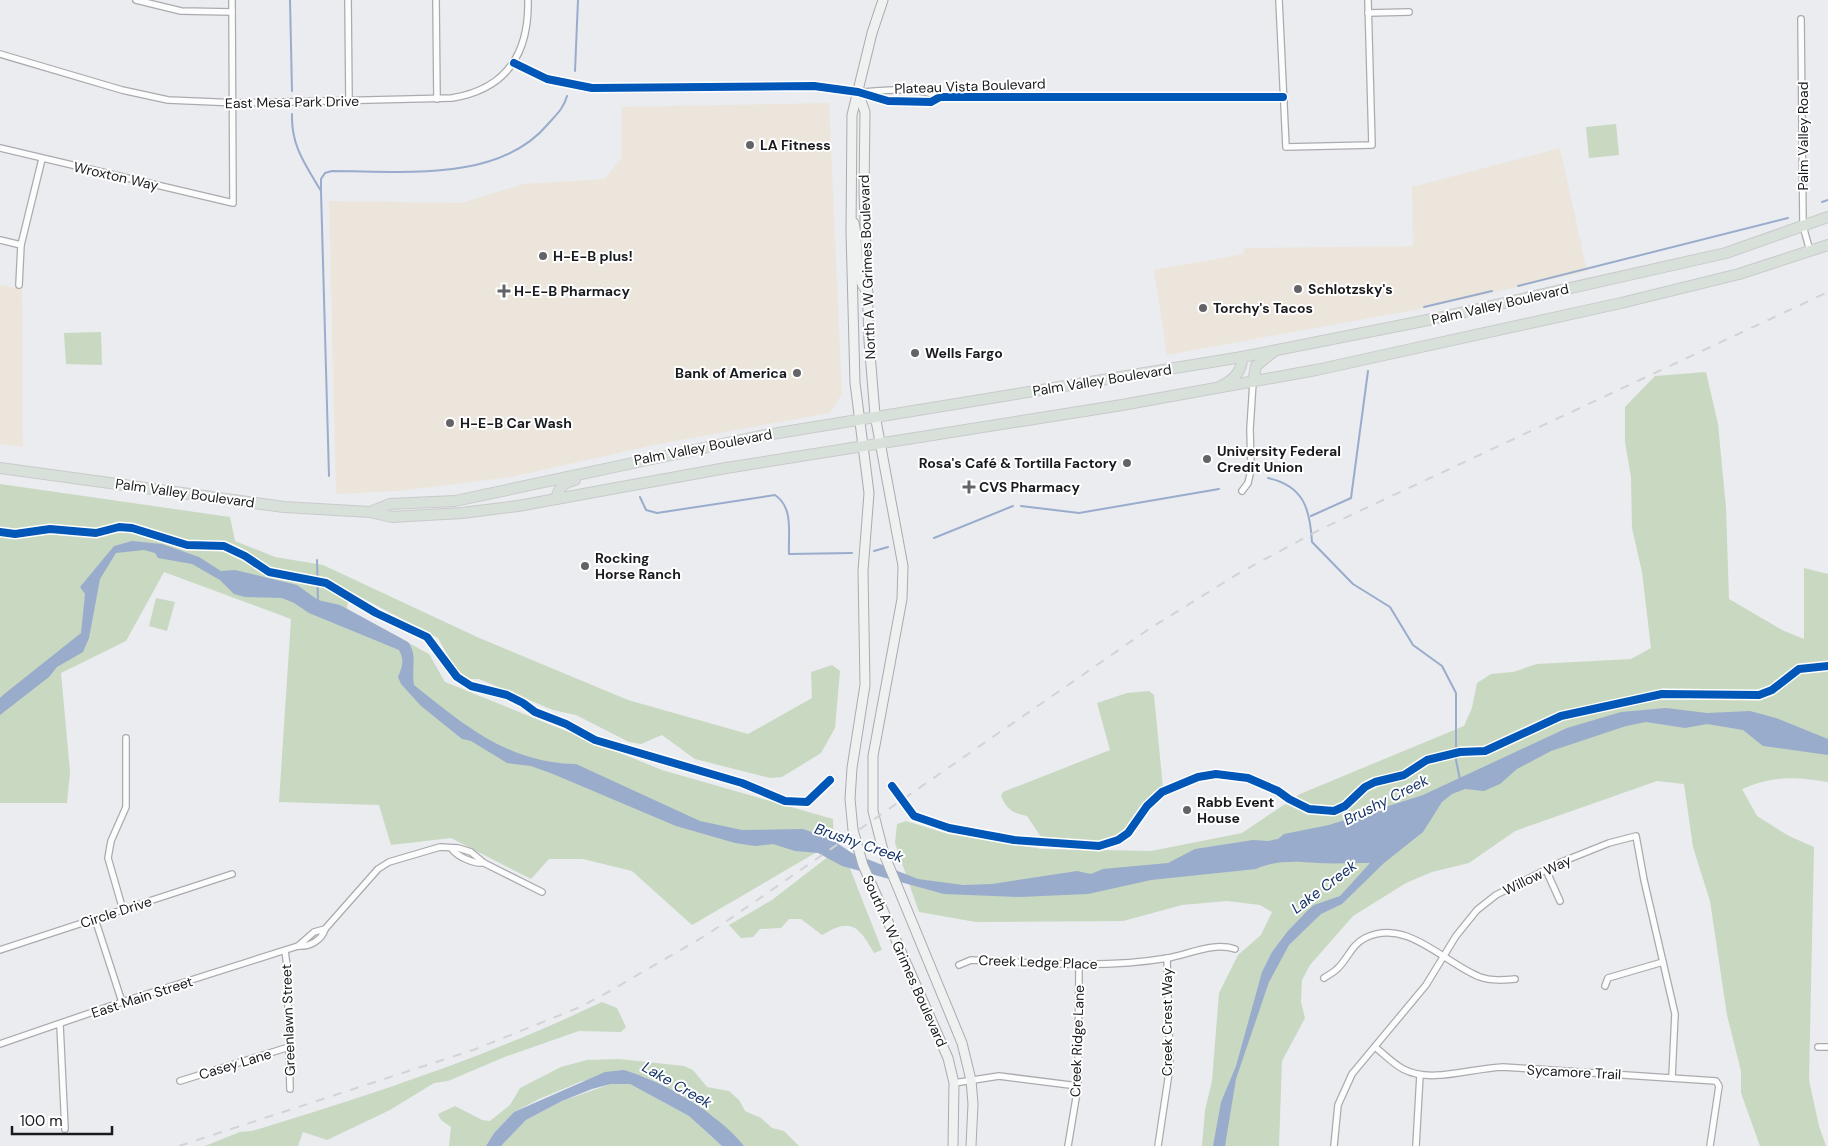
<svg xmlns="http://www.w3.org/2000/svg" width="1828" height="1146" viewBox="0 0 1828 1146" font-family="'DM Sans',sans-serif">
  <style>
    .commercial { fill: #ece5dc }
    .green { fill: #c8d8c1 }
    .water { fill: #9aaccc }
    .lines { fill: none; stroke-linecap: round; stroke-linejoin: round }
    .stream { stroke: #9aaccc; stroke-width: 2 }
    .minor-casing { stroke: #aaabae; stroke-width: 8 }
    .secondary-casing { stroke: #aaabae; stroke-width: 11 }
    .trunk-casing { stroke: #cacacc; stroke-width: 12 }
    .minor { stroke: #fcfcfd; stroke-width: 5.5 }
    .secondary { stroke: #eef1f0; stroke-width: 9 }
    .trunk { stroke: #d8e0da; stroke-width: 10 }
    .rail { stroke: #d2d3d5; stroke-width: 2; stroke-dasharray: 9 9; stroke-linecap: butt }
    .cycleway-casing { stroke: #fff; stroke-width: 11 }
    .cycleway { stroke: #0057b8; stroke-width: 8 }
    .poi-dot { fill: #626467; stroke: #fff; stroke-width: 2 }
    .labels { text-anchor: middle; stroke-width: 4; stroke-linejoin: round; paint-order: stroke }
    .street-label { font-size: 14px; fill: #191a1d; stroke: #fff }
    .poi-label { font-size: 14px; font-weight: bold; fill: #191a1d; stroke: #fff; text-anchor: start }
    .water-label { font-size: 15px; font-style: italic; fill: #133268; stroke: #fff }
  </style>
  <rect width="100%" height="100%" fill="#eaecf0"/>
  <!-- commercial -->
  <g class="commercial">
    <path d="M829 103 842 394 830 413 659 444 511 477 399 491 336 494 329 201 462 203 523 184 604 179 621 159 622 107Z"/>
    <path d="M1560 148 1587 271 1425 308 1167 355 1154 270 1243 254 1245 248 1413 246 1412 187Z"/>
    <path d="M0 285 22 289 23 447 0 444Z"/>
  </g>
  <!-- green -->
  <g class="green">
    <path d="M1616 124 1619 155 1589 158 1586 127Z"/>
    <path d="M101 332 102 365 66 364 64 333Z"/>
    <path d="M1706 372 1718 424 1726 508 1729 599 1784 631 1804 639V568L1828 574V782C1794 777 1775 775 1742 789L1757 816 1789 836 1814 847 1809 1080 1819 1126 1826 1146H1760L1741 1093V1071L1727 1015 1710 901 1693 847 1684 784 1657 781 1515 831 1469 863 1432 872 1406 883 1353 916 1310 965 1302 980 1301 1002 1305 1018 1282 1061 1279 1146H1202L1205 1110 1212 1081 1219 993 1238 955 1261 935 1272 912 1260 905 1227 901 1182 905 1123 921 976 922 919 912 895 843 897 824 906 821 948 834 1042 849 1151 851 1242 833 1300 794 1464 726 1472 708 1477 683 1491 674 1513 672 1537 664 1631 659 1651 648 1642 572 1632 528 1631 477 1625 442V407L1655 376Z"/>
    <path d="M0 484 230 517 235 541 275 557 323 565 477 637 628 700 748 734 812 698 811 672 832 665 840 671 835 728 821 753 782 777 770 778 695 759 662 735 641 744 629 742 576 715 553 710 479 679H469L457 672 438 638 349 591 347 609 429 654 445 682 662 770 833 819 834 842 692 925 632 871 583 859H549L531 879 451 838 391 845 379 805 279 802 291 619 164 572 126 641 61 673 70 772 67 803H0Z"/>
    <path d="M156 598 175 602 167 631 149 626Z"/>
    <path d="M1149 691 1154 695 1163 788 1142 809 1128 831 1113 841 1081 843 1043 840 1027 816C1013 813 1007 810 1001 796L1003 792 1110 750 1097 703 1127 693Z"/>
    <path d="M829 856 849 866 882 950 874 953C859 926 851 917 822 935L801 919H789L781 928 760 929 753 937 741 938 729 925 772 900Z"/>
    <path d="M602 1002 617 1008 626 1027 621 1032 579 1031 507 1056 448 1081 434 1083 390 1110 327 1140 303 1132 298 1146H205L240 1132 252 1131C371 1095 489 1056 602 1002Z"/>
    <path d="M619 1059 684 1066 693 1070 707 1087 729 1091 739 1100 745 1111 761 1118 772 1128 784 1131 799 1146H744L713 1116 642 1076 582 1081 539 1099 514 1112 494 1133 486 1146H449L451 1127 441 1120 438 1114 455 1106 482 1120 490 1121 510 1105 520 1088 561 1067 587 1060Z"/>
    <path d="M611 1084H630L689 1116 722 1146H501L526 1120 562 1101Z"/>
  </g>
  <!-- water -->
  <g class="water">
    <path d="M132 541 162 544 199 557 221 571 235 570 297 585 318 600 340 605 408 642C418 655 411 670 414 685 464 725 508 763 576 764L700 821 742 830 803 829 831 839 852 853 918 879 963 885 992 884 1077 871 1091 874 1103 869 1168 863 1195 849 1253 840 1268 841 1278 839 1284 834 1329 825 1423 795 1567 728 1621 712 1666 708 1707 713 1750 711 1776 718 1828 739V755L1763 746 1743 730 1707 724 1685 728 1646 722 1626 726 1551 751 1517 769 1500 784 1484 791 1465 789 1452 794 1442 802 1423 832 1384 863 1342 904 1321 914 1289 945 1269 982 1236 1079 1225 1146H1213L1221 1102 1236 1066 1262 972 1272 952 1287 932 1308 910 1314 905 1340 896 1370 863C1353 863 1335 864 1318 863 1296 861 1276 860 1256 869L1151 880 1088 894 1020 897 944 894 842 866 818 853 795 851 773 844 755 846 735 843 676 826 553 774 531 766 507 763 471 741 462 739 421 706 401 684 398 677C402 667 405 661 399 650L309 613 294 603 282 598 245 597 234 594 220 580 192 564 158 558 155 553 144 550 116 553 100 579 89 638 83 652 57 667 49 677 0 715V698L3 695 81 633 85 594 80 587 114 546Z"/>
    <path d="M624 1070C664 1082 718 1113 744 1146H722L689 1116 630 1084H611L592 1089 562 1101 526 1120 501 1146H486L494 1133 514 1112 605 1072Z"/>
  </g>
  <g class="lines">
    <!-- stream -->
    <g class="stream">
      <path d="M290 0 292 91"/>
      <path d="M575 71 578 0"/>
      <path d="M292 114C291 146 305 164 321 191L329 476"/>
      <path d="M321 191V179L325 173 332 171C401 171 499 183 548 124 556 115 564 108 567 96"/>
      <path d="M1822 202 1828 200"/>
      <path d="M1518 286 1788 218"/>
      <path d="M1424 307 1492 291"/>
      <path d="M1268 478C1304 486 1310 509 1312 542L1353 584 1390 607 1413 645 1442 666 1456 693V760L1460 780"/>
      <path d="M640 497 646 510 657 513 775 495C794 508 788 533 789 554L852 553"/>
      <path d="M1021 506 1079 513 1219 489"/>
      <path d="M1311 516 1351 498 1368 371"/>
      <path d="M934 538 1013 506"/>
      <path d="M874 551 888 547"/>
      <path d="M317 560 318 603"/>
    </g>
    <defs>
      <g id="minor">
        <path d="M136 0 181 11 232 12"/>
        <path d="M348 0 349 101"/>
        <path d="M436 0 437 99"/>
        <path d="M1279 0 1286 147 1372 145 1368 0"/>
        <path d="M1368 13 1409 12"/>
        <path d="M1801 19 1803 226 1810 251"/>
        <path d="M0 54 122 90 168 100 238 103 452 98C507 89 529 53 528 0"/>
        <path d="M514 63 547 79 592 88 814 86 858 92 888 101 931 102 940 97H1283"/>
        <path d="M863 92C887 90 918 86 940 97"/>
        <path d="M0 148 233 203 232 0"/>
        <path d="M0 240 21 245"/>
        <path d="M19 285 21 245 42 159"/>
        <path d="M1242 491 1248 483 1251 470 1250 429 1253 382"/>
        <path d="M452 849C458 857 474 864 484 863"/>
        <path d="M1546 870 1560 901"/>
        <path d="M123 910 108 858 111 841 126 807V738"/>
        <path d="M95 919 122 1002"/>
        <path d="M298 946 314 932 325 929"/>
        <path d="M0 950 232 874"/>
        <path d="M285 951 287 966 290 1089"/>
        <path d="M959 965 971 960C1037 963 1103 969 1168 958 1190 954 1213 942 1235 949"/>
        <path d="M1324 978C1328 975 1333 973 1337 969 1348 959 1351 945 1365 938 1406 917 1444 963 1480 977 1491 981 1503 980 1515 979"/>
        <path d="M1605 986 1608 978 1663 962"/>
        <path d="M60 1025 65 1129"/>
        <path d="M0 1044 122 1002 298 946C310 947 322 940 325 929L378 869 389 862 440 847 458 848 471 852 484 863 542 892"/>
        <path d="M1375 1047C1384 1054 1392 1063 1403 1069 1431 1084 1471 1068 1503 1067L1716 1081 1719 1086 1710 1146"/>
        <path d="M1818 1047H1828"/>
        <path d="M180 1081 289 1047"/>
        <path d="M954 1083 999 1076 1078 1086"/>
        <path d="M1068 1146 1078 1086 1079 966"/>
        <path d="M1158 1146 1170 1066 1167 958"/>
        <path d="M1334 1146 1338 1105 1352 1074 1426 985 1456 936 1477 910 1496 895 1559 863 1609 843 1636 836 1644 880 1675 1014 1672 1077"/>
        <path d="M1416 1146 1420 1075"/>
      </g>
      <g id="secondary">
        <path d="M883 0 872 33 852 115 851 232 855 383 869 493 863 571 865 685 852 768 850 799 853 830 863 865 948 1058 954 1083 953 1146"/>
        <path d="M858 92 865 112 864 191 869 341 875 415 903 566 902 599 873 756V811L884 854 962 1043 971 1080 973 1104 971 1146"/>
        <path d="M854 223C859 241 853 281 868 292"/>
      </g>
      <g id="trunk">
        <path d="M1253 382 1256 366 1273 352"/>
        <path d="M1221 386C1233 380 1243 370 1242 357"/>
        <path d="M0 468 284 507 370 512 392 517 462 513 518 506 726 468 1122 405 1316 370 1621 303 1739 274 1828 245"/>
        <path d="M556 499C559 487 563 483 575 480"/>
        <path d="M370 512 390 504 455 501 760 436 1242 357 1433 319 1726 253 1828 217"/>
      </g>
    </defs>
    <!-- minor casing -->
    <use href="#minor" class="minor-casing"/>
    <!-- secondary casing -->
    <use href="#secondary" class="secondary-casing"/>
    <!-- trunk casing -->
    <use href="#trunk" class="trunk-casing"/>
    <!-- minor -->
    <use href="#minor" class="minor"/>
    <!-- secondary -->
    <use href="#secondary" class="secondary"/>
    <!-- trunk -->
    <use href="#trunk" class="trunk"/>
    <!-- rail -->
    <path class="rail" d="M179 1146 476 1049 580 1007 610 991 708 934 1149 629 1241 572 1319 530 1828 292"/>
    <defs>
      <g id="cycleway">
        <path d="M514 63 547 79 592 88 814 86 858 92 888 101 931 102 940 97H1283"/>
        <path d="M0 532 15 534 50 529 96 533 119 527 132 528 187 545 224 546 245 556 269 572 326 583 376 613 427 637 457 677 471 686 507 695 523 703 535 712 566 724 595 740 742 783 785 801 807 802 830 780"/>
        <path d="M892 786 914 816 949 828 1014 840 1099 846 1118 840 1128 833 1147 806 1162 792 1198 777 1216 774 1248 778 1278 791 1289 799 1309 809 1334 811 1345 806 1365 787 1375 782 1404 775 1427 760 1460 752 1485 751 1561 716 1662 694 1759 695 1772 690 1799 669 1828 666"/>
      </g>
    </defs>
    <!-- cycleway casing -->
    <use href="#cycleway" class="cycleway-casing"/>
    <!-- cycleway -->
    <use href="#cycleway" class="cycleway"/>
  </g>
  <!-- markers -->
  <g class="poi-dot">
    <circle cx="750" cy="145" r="5"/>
    <circle cx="543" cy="256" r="5"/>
    <circle cx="1298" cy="289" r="5"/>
    <path d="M501.5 283.5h5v5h5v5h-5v5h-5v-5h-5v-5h5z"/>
    <circle cx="1203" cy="308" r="5"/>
    <circle cx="915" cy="353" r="5"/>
    <circle cx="797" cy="373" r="5"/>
    <circle cx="450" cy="423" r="5"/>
    <circle cx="1207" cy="459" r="5"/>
    <circle cx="1127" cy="463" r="5"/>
    <path d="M966.5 479.5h5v5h5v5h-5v5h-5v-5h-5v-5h5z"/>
    <circle cx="585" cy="566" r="5"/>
    <circle cx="1187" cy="810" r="5"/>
  </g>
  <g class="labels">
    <!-- street labels -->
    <g class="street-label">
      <text transform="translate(970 86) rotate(-2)" y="5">Plateau Vista Boulevard</text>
      <text transform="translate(292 102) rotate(-1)" y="5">East Mesa Park Drive</text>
      <text transform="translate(1803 136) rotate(-90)" y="5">Palm Valley Road</text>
      <text transform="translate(116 176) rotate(13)" y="5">Wroxton Way</text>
      <text transform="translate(867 267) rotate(-92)" y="5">North A W Grimes Boulevard</text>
      <text transform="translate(1500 304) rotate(-13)" y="5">Palm Valley Boulevard</text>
      <text transform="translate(1102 380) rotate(-9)" y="5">Palm Valley Boulevard</text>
      <text transform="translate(703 447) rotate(-11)" y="5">Palm Valley Boulevard</text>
      <text transform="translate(185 493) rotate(8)" y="5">Palm Valley Boulevard</text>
      <text transform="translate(1537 875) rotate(-26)" y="5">Willow Way</text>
      <text transform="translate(116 912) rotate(-18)" y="5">Circle Drive</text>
      <text transform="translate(905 961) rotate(66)" y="5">South A W Grimes Boulevard</text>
      <text transform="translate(1038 962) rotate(2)" y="5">Creek Ledge Place</text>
      <text transform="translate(142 997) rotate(-18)" y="5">East Main Street</text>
      <text transform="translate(288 1020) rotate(-92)" y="5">Greenlawn Street</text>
      <text transform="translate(1167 1022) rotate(-90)" y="5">Creek Crest Way</text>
      <text transform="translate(1077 1041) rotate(-88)" y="5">Creek Ridge Lane</text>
      <text transform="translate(235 1064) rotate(-17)" y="5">Casey Lane</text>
      <text transform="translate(1574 1072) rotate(3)" y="5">Sycamore Trail</text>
    </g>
    <!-- poi labels -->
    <g class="poi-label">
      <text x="760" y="150">LA Fitness</text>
      <text x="553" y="261">H-E-B plus!</text>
      <text x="1308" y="294">Schlotzsky's</text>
      <text x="514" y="296">H-E-B Pharmacy</text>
      <text x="1213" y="313">Torchy's Tacos</text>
      <text x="925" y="358">Wells Fargo</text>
      <text x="787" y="378" text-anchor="end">Bank of America</text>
      <text x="460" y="428">H-E-B Car Wash</text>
      <text x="1217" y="456">University Federal<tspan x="1217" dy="16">Credit Union</tspan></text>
      <text x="1117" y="468" text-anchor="end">Rosa's Café &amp; Tortilla Factory</text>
      <text x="979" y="492">CVS Pharmacy</text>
      <text x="595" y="563">Rocking<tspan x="595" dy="16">Horse Ranch</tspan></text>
      <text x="1197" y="807">Rabb Event<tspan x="1197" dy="16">House</tspan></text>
    </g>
    <!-- water labels -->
    <g class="water-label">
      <text transform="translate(1386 800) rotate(-27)" y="5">Brushy Creek</text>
      <text transform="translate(859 843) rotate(19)" y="5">Brushy Creek</text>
      <text transform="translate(1324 887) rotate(-37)" y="5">Lake Creek</text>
      <text transform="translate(677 1085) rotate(30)" y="5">Lake Creek</text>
    </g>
  </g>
  <!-- scale -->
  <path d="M12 1126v8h100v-8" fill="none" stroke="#191a1d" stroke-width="2.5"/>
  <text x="20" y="1126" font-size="15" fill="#191a1d" stroke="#ffffff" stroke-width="4" paint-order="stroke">100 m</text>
</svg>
